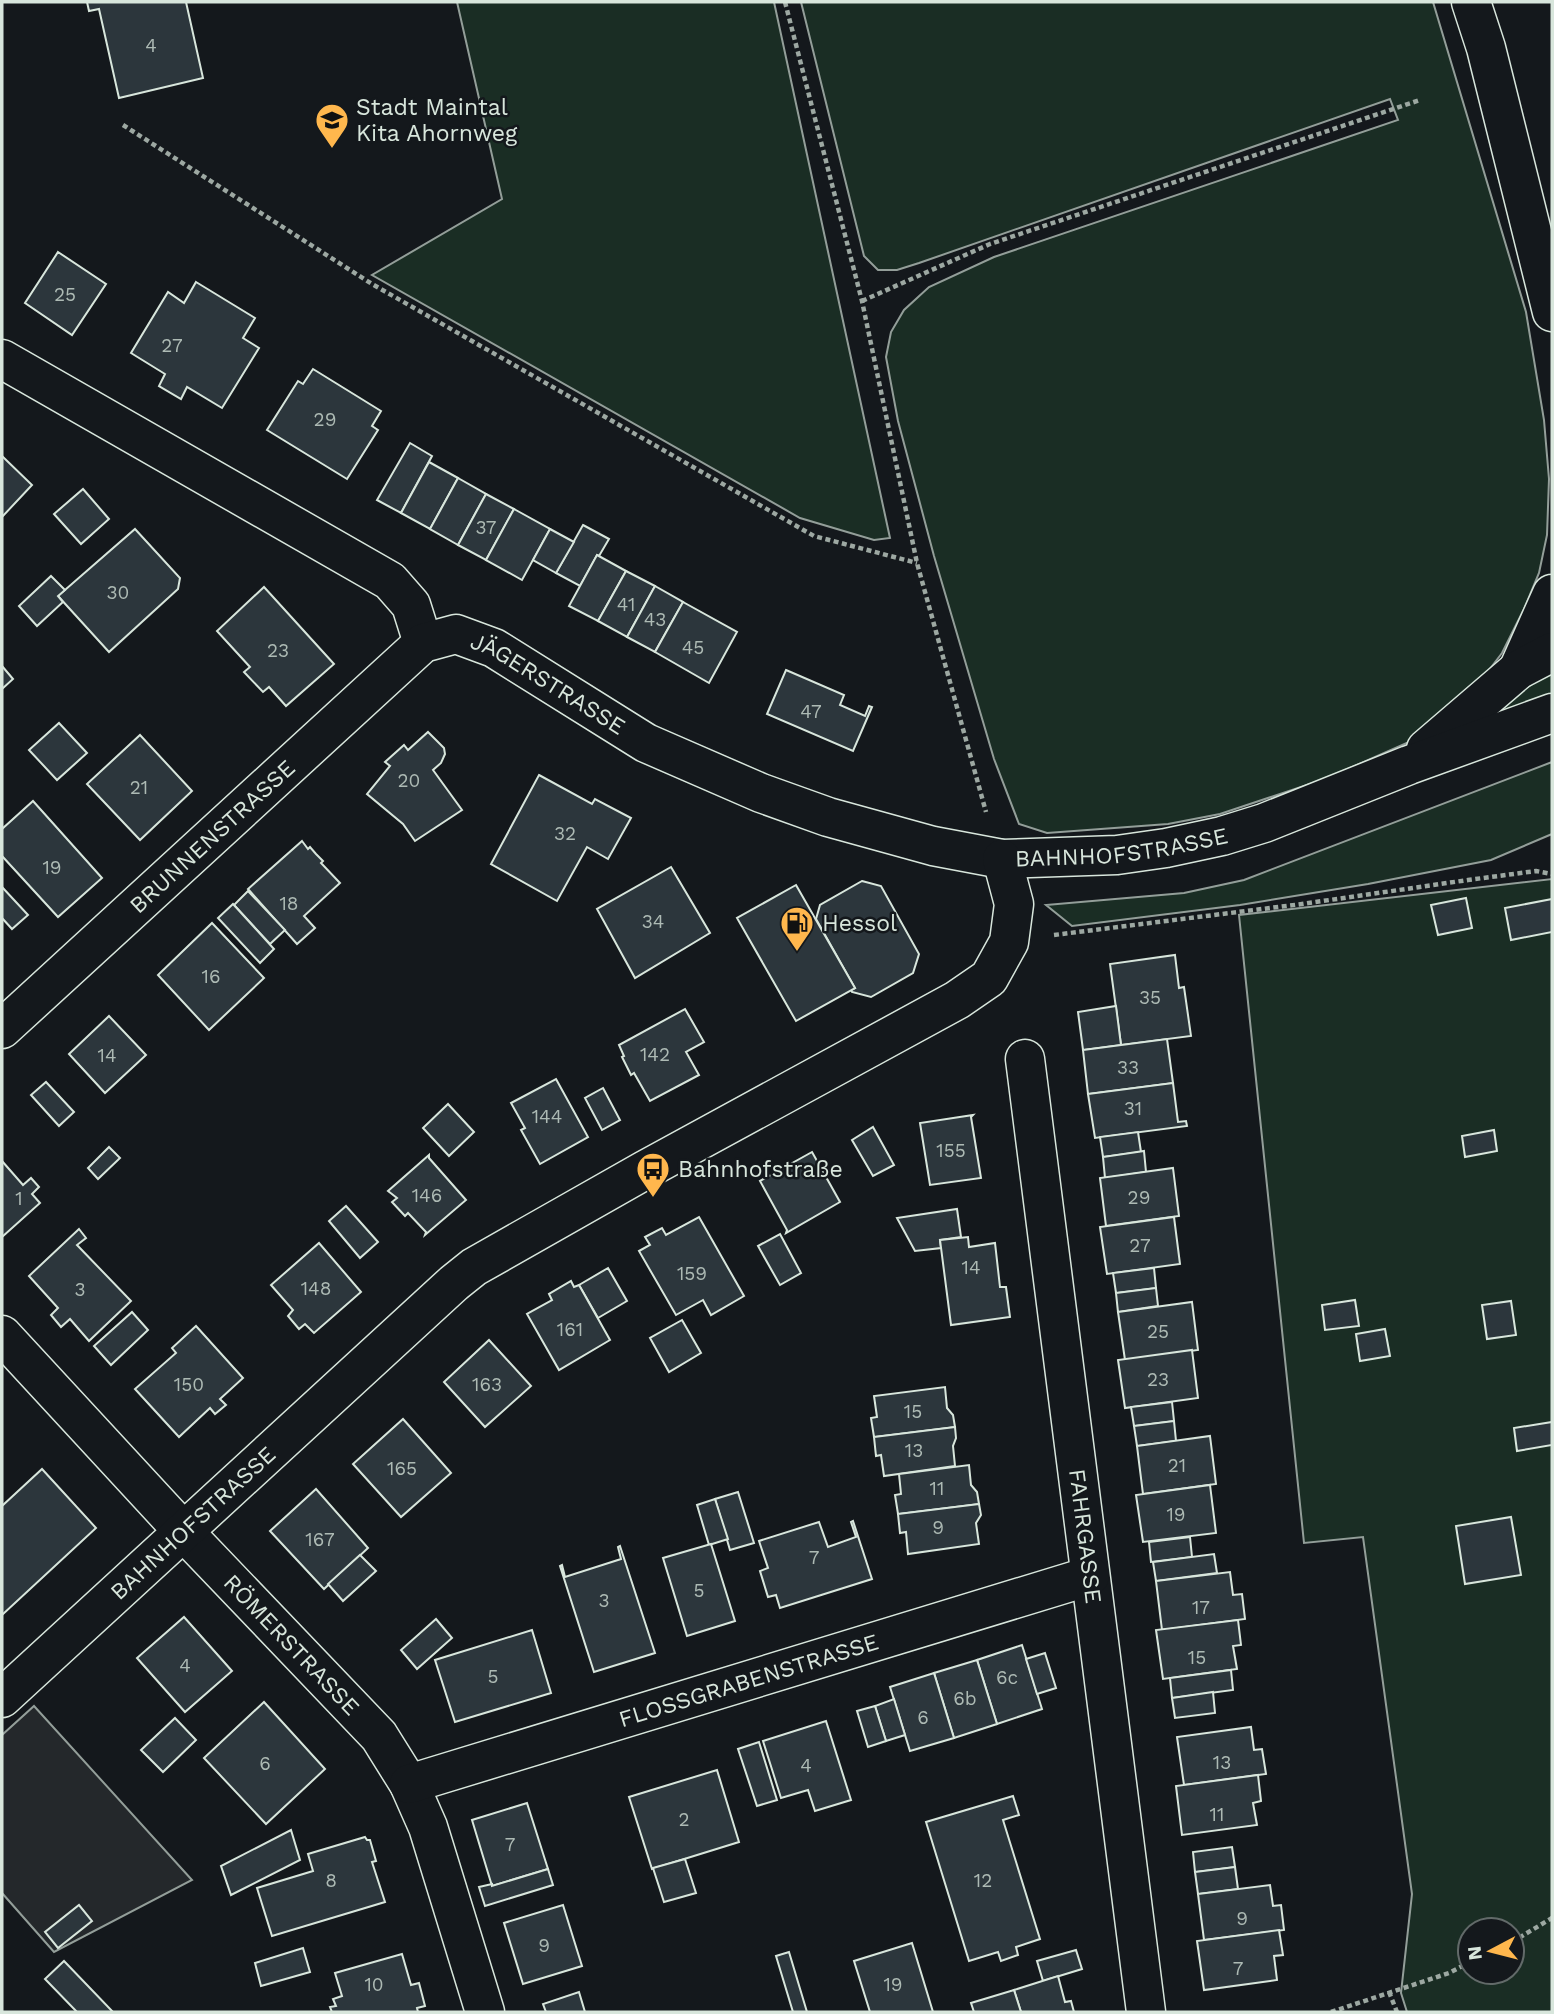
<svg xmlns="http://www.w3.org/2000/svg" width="1554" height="2014" viewBox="0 0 1554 2014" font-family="'Work Sans',sans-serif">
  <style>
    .green { fill: #1a2d24; stroke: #939e99; stroke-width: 2; fill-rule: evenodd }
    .parking { fill: #24282b; stroke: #939e99; stroke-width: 2 }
    .building { fill: #2c363c; stroke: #d8e6dc; stroke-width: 2 }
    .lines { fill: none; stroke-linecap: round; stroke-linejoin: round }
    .minor-casing { stroke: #d8e6dc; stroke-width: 41 }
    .major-casing { stroke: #d8e6dc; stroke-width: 41 }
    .path { stroke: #9da8a2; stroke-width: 4.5; stroke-dasharray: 5 3.5; stroke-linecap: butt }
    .minor { stroke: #14181c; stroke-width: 38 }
    .major { stroke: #14181c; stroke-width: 38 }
    .labels { text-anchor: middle; stroke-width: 5; stroke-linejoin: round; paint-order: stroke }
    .number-label { font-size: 19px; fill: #adbab4 }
    .poi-label { font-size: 23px; fill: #d8e6dc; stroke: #14181c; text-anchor: start }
    .street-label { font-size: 23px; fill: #d8e6dc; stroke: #14181c }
  </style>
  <rect width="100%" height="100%" fill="#14181c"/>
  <!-- green -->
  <g class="green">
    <path d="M457 2H774L890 538 874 540 800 518 372 275 502 199Z"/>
    <path d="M801 2H1433L1526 312 1544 420 1549 479 1547 535 1539 573 1524 609 1502 653 1473 691 1425 735 1325 779 1220 814 1168 824 1047 833 1019 824 994 759 934 556 898 421 886 357 891 332 904 310 929 287 994 257 1398 120 1390 99 919 263 897 270H878L864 256Z"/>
    <path d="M1552 667V698L1502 717 1495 709Z"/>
    <path d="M1552 762V834L1491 860 1368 884 1240 905 1072 926 1046 905 1184 893 1244 880Z"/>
    <path d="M1552 879V2012H1407L1401 1993 1412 1894 1363 1537 1304 1543 1239 915ZM1470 1930H1512V1972H1470Z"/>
  </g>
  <!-- parking -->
  <path class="parking" d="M34 1706 192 1880 54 1952 2 1893V1735Z"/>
  <!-- building -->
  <g class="building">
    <path d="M87 2H186L203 78 119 98 99 9 89 11Z"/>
    <path d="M58 252 106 284 72 335 25 303Z"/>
    <path d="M196 282 255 318 243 338 259 348 222 408 187 387 181 399 159 386 165 374 131 353 168 292 184 303Z"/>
    <path d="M313 369 381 411 372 426 378 430 347 479 267 430 298 381 303 384Z"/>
    <path d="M410 443 432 456 401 513 377 500Z"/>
    <path d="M2 456 32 485 2 517Z"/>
    <path d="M429 462 458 478 430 529 401 513Z"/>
    <path d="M458 478 486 494 458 545 430 529Z"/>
    <path d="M83 489 109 519 81 544 54 514Z"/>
    <path d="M486 494 514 509 486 560 458 545Z"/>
    <path d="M514 509 550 529 522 580 486 560Z"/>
    <path d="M583 525 609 539 599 556 597 555 580 586 556 573Z"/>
    <path d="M135 529 180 578 178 589 109 652 58 596Z"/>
    <path d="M550 529 574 542 556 573 533 560Z"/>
    <path d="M597 555 626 571 598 621 569 606Z"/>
    <path d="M626 571 655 586 627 637 598 621Z"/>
    <path d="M51 576 65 590 58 596 63 602 37 626 19 606Z"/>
    <path d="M655 586 683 602 655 652 627 637Z"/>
    <path d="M264 587 334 664 286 706 269 687 263 692 244 672 250 667 217 631Z"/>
    <path d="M683 602 737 632 709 683 655 652Z"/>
    <path d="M2 666 13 679 2 689Z"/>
    <path d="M786 670 844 695 840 705 865 716 869 706 872 707 853 751 767 714Z"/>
    <path d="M59 723 87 753 57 780 29 750Z"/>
    <path d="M428 732 444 748 445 754 441 763 433 770 462 810 415 841 403 824 367 794 390 766 385 762 404 745 408 750Z"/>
    <path d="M140 735 192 791 140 840 87 784Z"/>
    <path d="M539 775 592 804 595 799 631 818 608 859 587 847 557 901 491 864Z"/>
    <path d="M33 801 102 878 58 917 2 856V829Z"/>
    <path d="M302 841 308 849 310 847 316 854 323 861 321 863 340 883 304 916 315 928 297 944 248 889Z"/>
    <path d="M671 867 710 933 635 978 597 909Z"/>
    <path d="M862 881 881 886 919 954 913 973 871 997 852 992 851 990 855 988 816 919 820 905Z"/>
    <path d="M796 885 855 988 796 1021 737 918Z"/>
    <path d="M2 887 28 915 12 929 2 918Z"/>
    <path d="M248 891 285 930 270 944 234 905Z"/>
    <path d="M1466 898 1472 928 1438 935 1431 905Z"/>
    <path d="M1552 899V932L1511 940 1505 908Z"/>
    <path d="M233 904 274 949 260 963 218 918Z"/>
    <path d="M212 923 264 978 209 1030 158 975Z"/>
    <path d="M1175 955 1179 988 1184 987 1191 1036 1121 1045 1110 964Z"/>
    <path d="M1116 1006 1121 1045 1083 1050 1078 1012Z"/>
    <path d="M685 1009 704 1042 686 1052 699 1075 650 1101 634 1073 631 1075 622 1057 624 1056 619 1045Z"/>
    <path d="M109 1016 146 1055 105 1093 69 1054Z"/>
    <path d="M1167 1039 1173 1083 1088 1094 1083 1050Z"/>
    <path d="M556 1079 588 1137 540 1164 521 1130 525 1128 511 1103Z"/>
    <path d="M46 1082 74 1112 59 1126 31 1095Z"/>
    <path d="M1173 1083 1178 1122 1186 1121 1187 1126 1095 1138 1088 1094Z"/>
    <path d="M603 1088 620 1120 602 1130 585 1098Z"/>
    <path d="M448 1104 474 1132 449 1156 423 1128Z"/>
    <path d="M973 1115 971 1117 981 1178 930 1185 920 1123Z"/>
    <path d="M873 1127 894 1165 873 1176 852 1140Z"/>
    <path d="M1494 1130 1497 1151 1465 1157 1462 1136Z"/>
    <path d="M1138 1132 1141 1152 1103 1157 1100 1137Z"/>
    <path d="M109 1147 120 1158 98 1179 88 1168Z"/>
    <path d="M1144 1151 1146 1172 1105 1178 1103 1157Z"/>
    <path d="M812 1152 840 1202 786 1233 787 1230 760 1181Z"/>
    <path d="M429 1155V1158L466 1200 425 1235 426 1232 408 1213 405 1216 392 1202 397 1198 388 1191Z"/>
    <path d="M2 1161 23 1185 31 1178 39 1187 32 1194 40 1203 2 1237Z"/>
    <path d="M1173 1168 1179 1216 1106 1226 1100 1178Z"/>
    <path d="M346 1206 378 1242 360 1258 329 1221Z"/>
    <path d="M957 1209 961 1237 940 1240 941 1248 915 1251 897 1218Z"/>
    <path d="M699 1217 744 1296 711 1315 703 1300 676 1315 639 1251 650 1245 645 1237 662 1228 666 1235Z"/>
    <path d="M1174 1217 1180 1264 1107 1274 1100 1227Z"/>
    <path d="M79 1229 86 1238 77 1245 131 1301 89 1341 70 1319 61 1327 51 1315 58 1308 29 1276Z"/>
    <path d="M780 1234 801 1273 780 1285 758 1246Z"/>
    <path d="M968 1237 969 1247 995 1243 1000 1287H1006L1010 1317 951 1325 940 1240Z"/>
    <path d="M319 1243 361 1292 314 1333 305 1324 299 1329 288 1316 293 1310 271 1285Z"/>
    <path d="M608 1268 627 1301 598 1318 579 1285Z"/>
    <path d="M1154 1268 1156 1288 1116 1293 1113 1273Z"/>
    <path d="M571 1281 574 1287 579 1285 610 1340 559 1370 527 1314 552 1300 549 1294Z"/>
    <path d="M1156 1288 1158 1306 1118 1312 1116 1293Z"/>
    <path d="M1355 1300 1359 1326 1325 1330 1322 1305Z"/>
    <path d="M1511 1301 1516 1335 1487 1339 1482 1305Z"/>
    <path d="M1192 1302 1198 1350 1125 1360 1118 1312Z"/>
    <path d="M132 1312 148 1330 111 1365 94 1346Z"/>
    <path d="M682 1320 701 1353 669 1372 650 1338Z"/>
    <path d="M196 1326 243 1378 220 1399 226 1405 215 1414 210 1408 179 1437 135 1389 176 1353 172 1348Z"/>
    <path d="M1385 1329 1390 1356 1360 1361 1356 1334Z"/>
    <path d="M489 1340 531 1386 485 1427 444 1382Z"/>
    <path d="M1192 1350 1198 1398 1125 1408 1118 1360Z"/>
    <path d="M945 1387 947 1408 953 1415 955 1427 874 1437 871 1418 877 1417 874 1396Z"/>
    <path d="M1172 1402 1174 1421 1134 1426 1131 1407Z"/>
    <path d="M403 1419 451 1473 401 1517 353 1464Z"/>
    <path d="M1174 1421 1176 1441 1137 1446 1134 1426Z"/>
    <path d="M1552 1422V1445L1517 1451 1514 1428Z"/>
    <path d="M955 1427 956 1438 953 1446 955 1466 884 1476 881 1455 876 1456 874 1437Z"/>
    <path d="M1210 1436 1216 1484 1143 1494 1137 1446Z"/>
    <path d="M969 1465 971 1485 977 1492 979 1504 898 1514 895 1495 901 1494 899 1474Z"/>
    <path d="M42 1469 96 1528 2 1615V1506Z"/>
    <path d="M1210 1485 1216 1533 1143 1542 1136 1495Z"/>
    <path d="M316 1489 368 1548 324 1589 270 1531Z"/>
    <path d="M738 1492 754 1543 730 1550 715 1499Z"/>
    <path d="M715 1499 728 1539 709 1545 697 1505Z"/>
    <path d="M979 1504 981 1515 976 1523 979 1544 908 1554 906 1532 900 1533 898 1514Z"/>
    <path d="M1511 1517 1521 1575 1465 1584 1456 1526Z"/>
    <path d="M853 1521 872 1579 780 1608 776 1595 768 1597 760 1571 768 1568 759 1541 819 1522 828 1547 856 1537 851 1522Z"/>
    <path d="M1190 1537 1192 1557 1151 1562 1149 1542Z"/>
    <path d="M711 1544 735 1621 687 1636 663 1558Z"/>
    <path d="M620 1546 655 1653 594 1672 560 1566 562 1565 565 1577 621 1559 618 1547Z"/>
    <path d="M1214 1554 1217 1573 1156 1581 1153 1562Z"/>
    <path d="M360 1555 376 1571 343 1601 328 1584Z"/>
    <path d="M1230 1572 1233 1595 1242 1594 1245 1619 1162 1630 1156 1581Z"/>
    <path d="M184 1617 232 1671 185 1712 137 1658Z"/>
    <path d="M436 1619 452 1638 417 1669 401 1650Z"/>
    <path d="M1238 1620 1241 1645 1233 1646 1237 1669 1163 1679 1156 1630Z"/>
    <path d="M532 1630 551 1693 455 1722 435 1660Z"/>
    <path d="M1022 1645 1042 1709 997 1724 977 1660Z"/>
    <path d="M1045 1653 1056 1688 1037 1694 1026 1659Z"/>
    <path d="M977 1660 997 1724 954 1738 934 1673Z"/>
    <path d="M1231 1670 1233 1690 1172 1698 1170 1678Z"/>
    <path d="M934 1673 954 1738 910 1751 890 1687Z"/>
    <path d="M1213 1692 1215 1713 1175 1718 1172 1698Z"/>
    <path d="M894 1699 905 1735 886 1741 875 1706Z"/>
    <path d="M264 1702 325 1769 266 1824 204 1758Z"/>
    <path d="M875 1706 886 1741 868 1747 857 1711Z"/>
    <path d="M175 1718 196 1740 163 1772 141 1750Z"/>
    <path d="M826 1721 851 1800 815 1811 808 1790 781 1798 763 1741Z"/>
    <path d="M1251 1727 1254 1750 1262 1749 1266 1774 1184 1785 1177 1737Z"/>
    <path d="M759 1742 777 1800 757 1806 738 1749Z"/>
    <path d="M717 1770 739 1842 652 1869 629 1797Z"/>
    <path d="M1258 1775 1261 1801 1253 1803 1257 1825 1182 1835 1176 1786Z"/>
    <path d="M1013 1796 1019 1815 1003 1820 1040 1939 1016 1947 1018 1955 1001 1961 998 1952 969 1961 926 1822Z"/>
    <path d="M527 1803 548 1869 492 1886 472 1820Z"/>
    <path d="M291 1830 300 1860 231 1895 221 1866Z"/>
    <path d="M365 1837 367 1840H370L376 1861 372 1862 385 1902 272 1936 257 1888 313 1871 308 1854Z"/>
    <path d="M1232 1847 1235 1867 1195 1872 1193 1852Z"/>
    <path d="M685 1859 696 1893 664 1902 653 1868Z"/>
    <path d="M1235 1867 1238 1889 1198 1894 1195 1872Z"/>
    <path d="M548 1869 553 1885 485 1906 479 1887 492 1884V1886Z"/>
    <path d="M1270 1885 1273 1906 1281 1905 1284 1930 1204 1940 1198 1894Z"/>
    <path d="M79 1905 92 1921 58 1948 45 1932Z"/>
    <path d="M563 1905 582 1966 523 1984 504 1923Z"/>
    <path d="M1279 1930 1283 1955 1274 1956 1277 1980 1204 1990 1197 1941Z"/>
    <path d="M912 1943 933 2012H870L854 1961Z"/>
    <path d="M303 1948 310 1972 261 1986 255 1963Z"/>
    <path d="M1076 1950 1082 1969 1043 1981 1037 1961Z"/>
    <path d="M789 1952 807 2012H793L776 1956Z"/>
    <path d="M402 1954 411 1985 419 1983 425 2006 417 2008 418 2012H332L330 2007 336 2006 333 1999 342 1996 335 1973Z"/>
    <path d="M64 1961 113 2012H77L45 1979Z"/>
    <path d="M1058 1976 1065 2002 1071 2001 1074 2012H1021L1014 1990Z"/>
    <path d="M1014 1990 1021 2012H974L971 2003Z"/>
    <path d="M579 1992 585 2012H546L543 2004Z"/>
  </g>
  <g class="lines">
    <defs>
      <g id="minor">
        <path d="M2 359 390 581 411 605 423 643"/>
        <path d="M1518 670 1552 594"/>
        <path d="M1426 749 1518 670 1552 652"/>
        <path id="s1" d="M2 1029 423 643 456 634 494 648 646 743 761 793 828 817 933 846 1002 859 1117 855 1166 848 1222 836 1264 823 1409 765 1552 713"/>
        <path id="s2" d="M1025 1059 1146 2012"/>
        <path id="s3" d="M2 1335 184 1532 379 1736 409 1784 428 1827 485 2012"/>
        <path id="s4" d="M2 1698 454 1283 474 1267 645 1170 957 1000 989 978 1009 942 1014 904 1002 859"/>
        <path id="s5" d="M409 1784 1090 1576"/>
      </g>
      <path id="major" d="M1471 2 1486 48 1552 312"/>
    </defs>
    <!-- minor casing -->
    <use href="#minor" class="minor-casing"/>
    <!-- major casing -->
    <use href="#major" class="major-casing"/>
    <!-- path -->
    <g class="path">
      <path d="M785 2 862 301 917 563 986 812"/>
      <path d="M123 125 372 284 814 536 917 563"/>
      <path d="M862 301 990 244 1420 100"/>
      <path d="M1054 935 1302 904 1468 880 1536 871 1552 874"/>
      <path d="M1512 1942 1552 1918"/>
      <path d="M1389 1992 1397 2012"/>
      <path d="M1331 2012 1449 1973 1470 1962"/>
    </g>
    <!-- minor -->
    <use href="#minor" class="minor"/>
    <!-- major -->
    <use href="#major" class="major"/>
  </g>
  <!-- icons -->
  <defs>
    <symbol id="school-pin" viewBox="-11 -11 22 30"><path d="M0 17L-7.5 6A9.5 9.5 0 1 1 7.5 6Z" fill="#ffb74d" stroke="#14181c"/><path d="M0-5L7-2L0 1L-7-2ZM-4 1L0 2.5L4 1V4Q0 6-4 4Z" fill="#111"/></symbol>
    <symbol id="fuel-pin" viewBox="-11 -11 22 30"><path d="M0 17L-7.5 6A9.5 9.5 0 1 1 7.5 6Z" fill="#ffb74d" stroke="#14181c"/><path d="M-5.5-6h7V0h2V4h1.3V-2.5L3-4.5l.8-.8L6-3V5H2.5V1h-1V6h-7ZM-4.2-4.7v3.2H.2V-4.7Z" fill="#111"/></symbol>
    <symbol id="bus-pin" viewBox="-11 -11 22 30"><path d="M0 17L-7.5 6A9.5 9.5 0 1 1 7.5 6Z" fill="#ffb74d" stroke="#14181c"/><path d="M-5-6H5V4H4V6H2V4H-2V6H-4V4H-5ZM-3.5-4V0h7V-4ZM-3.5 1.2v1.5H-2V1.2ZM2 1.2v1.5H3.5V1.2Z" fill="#111"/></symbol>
  </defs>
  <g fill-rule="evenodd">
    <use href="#school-pin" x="313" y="101" width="38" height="52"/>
    <use href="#fuel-pin" x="778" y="904" width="38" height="52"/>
    <use href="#bus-pin" x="634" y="1150" width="38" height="52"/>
  </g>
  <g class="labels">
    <!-- number labels -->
    <g class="number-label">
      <text x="151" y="52">4</text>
      <text x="65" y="301">25</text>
      <text x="172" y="352">27</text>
      <text x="325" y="426">29</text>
      <text x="486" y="534">37</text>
      <text x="118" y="599">30</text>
      <text x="626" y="611">41</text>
      <text x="655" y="626">43</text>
      <text x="693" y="654">45</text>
      <text x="278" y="657">23</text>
      <text x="811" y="718">47</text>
      <text x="409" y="787">20</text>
      <text x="139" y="794">21</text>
      <text x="565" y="840">32</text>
      <text x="52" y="874">19</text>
      <text x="289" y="910">18</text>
      <text x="653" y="928">34</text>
      <text x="211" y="983">16</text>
      <text x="1150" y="1004">35</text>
      <text x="655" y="1061">142</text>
      <text x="107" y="1062">14</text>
      <text x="1128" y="1074">33</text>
      <text x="1133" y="1115">31</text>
      <text x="547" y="1123">144</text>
      <text x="951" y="1157">155</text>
      <text x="427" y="1202">146</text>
      <text x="1139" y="1204">29</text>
      <text x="19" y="1205">1</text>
      <text x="1140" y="1252">27</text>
      <text x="971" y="1274">14</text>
      <text x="692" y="1280">159</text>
      <text x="316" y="1295">148</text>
      <text x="80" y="1296">3</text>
      <text x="570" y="1336">161</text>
      <text x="1158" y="1338">25</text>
      <text x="1158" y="1386">23</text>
      <text x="189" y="1391">150</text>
      <text x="487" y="1391">163</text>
      <text x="913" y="1418">15</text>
      <text x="914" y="1457">13</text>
      <text x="1177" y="1472">21</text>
      <text x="402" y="1475">165</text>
      <text x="937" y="1495">11</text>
      <text x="1176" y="1521">19</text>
      <text x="938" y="1534">9</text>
      <text x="320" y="1546">167</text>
      <text x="814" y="1564">7</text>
      <text x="699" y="1597">5</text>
      <text x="604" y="1607">3</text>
      <text x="1201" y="1614">17</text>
      <text x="1197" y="1664">15</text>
      <text x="185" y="1672">4</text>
      <text x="493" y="1683">5</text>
      <text x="1007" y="1684">6c</text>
      <text x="965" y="1705">6b</text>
      <text x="923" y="1724">6</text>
      <text x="1222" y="1769">13</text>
      <text x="265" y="1770">6</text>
      <text x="806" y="1772">4</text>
      <text x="1217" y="1821">11</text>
      <text x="684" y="1826">2</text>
      <text x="510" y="1851">7</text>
      <text x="331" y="1887">8</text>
      <text x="983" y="1887">12</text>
      <text x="1242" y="1925">9</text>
      <text x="544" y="1952">9</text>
      <text x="1238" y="1975">7</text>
      <text x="374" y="1991">10</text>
      <text x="893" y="1991">19</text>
    </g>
    <!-- poi labels -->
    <g class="poi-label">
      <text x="356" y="115">Stadt Maintal<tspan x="356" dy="26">Kita Ahornweg</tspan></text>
      <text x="822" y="931">Hessol</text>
      <text x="678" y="1177">Bahnhofstraße</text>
    </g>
    <!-- street labels -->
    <g class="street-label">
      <text dy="8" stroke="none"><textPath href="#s1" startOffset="710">JÄGERSTRASSE</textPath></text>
      <text dy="8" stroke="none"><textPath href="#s1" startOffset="285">BRUNNENSTRASSE</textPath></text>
      <text dy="8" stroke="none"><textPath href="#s1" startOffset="1321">BAHNHOFSTRASSE</textPath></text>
      <text dy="8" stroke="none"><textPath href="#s4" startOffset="259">BAHNHOFSTRASSE</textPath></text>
      <text dy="8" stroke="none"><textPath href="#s2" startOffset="481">FAHRGASSE</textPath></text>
      <text dy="8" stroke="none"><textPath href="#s3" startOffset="424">RÖMERSTRASSE</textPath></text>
      <text dy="8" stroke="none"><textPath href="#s5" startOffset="355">FLOSSGRABENSTRASSE</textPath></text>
    </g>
  </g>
  <!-- border -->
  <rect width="1554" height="2014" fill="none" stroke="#d8e6dc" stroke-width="7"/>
  <!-- north arrow -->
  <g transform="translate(1491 1951) rotate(263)"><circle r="33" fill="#14181c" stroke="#626a69" stroke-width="2"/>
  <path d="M0-5L12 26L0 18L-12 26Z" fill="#ffb74d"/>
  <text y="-10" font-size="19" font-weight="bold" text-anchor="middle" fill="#d8e6dc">N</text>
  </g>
</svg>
